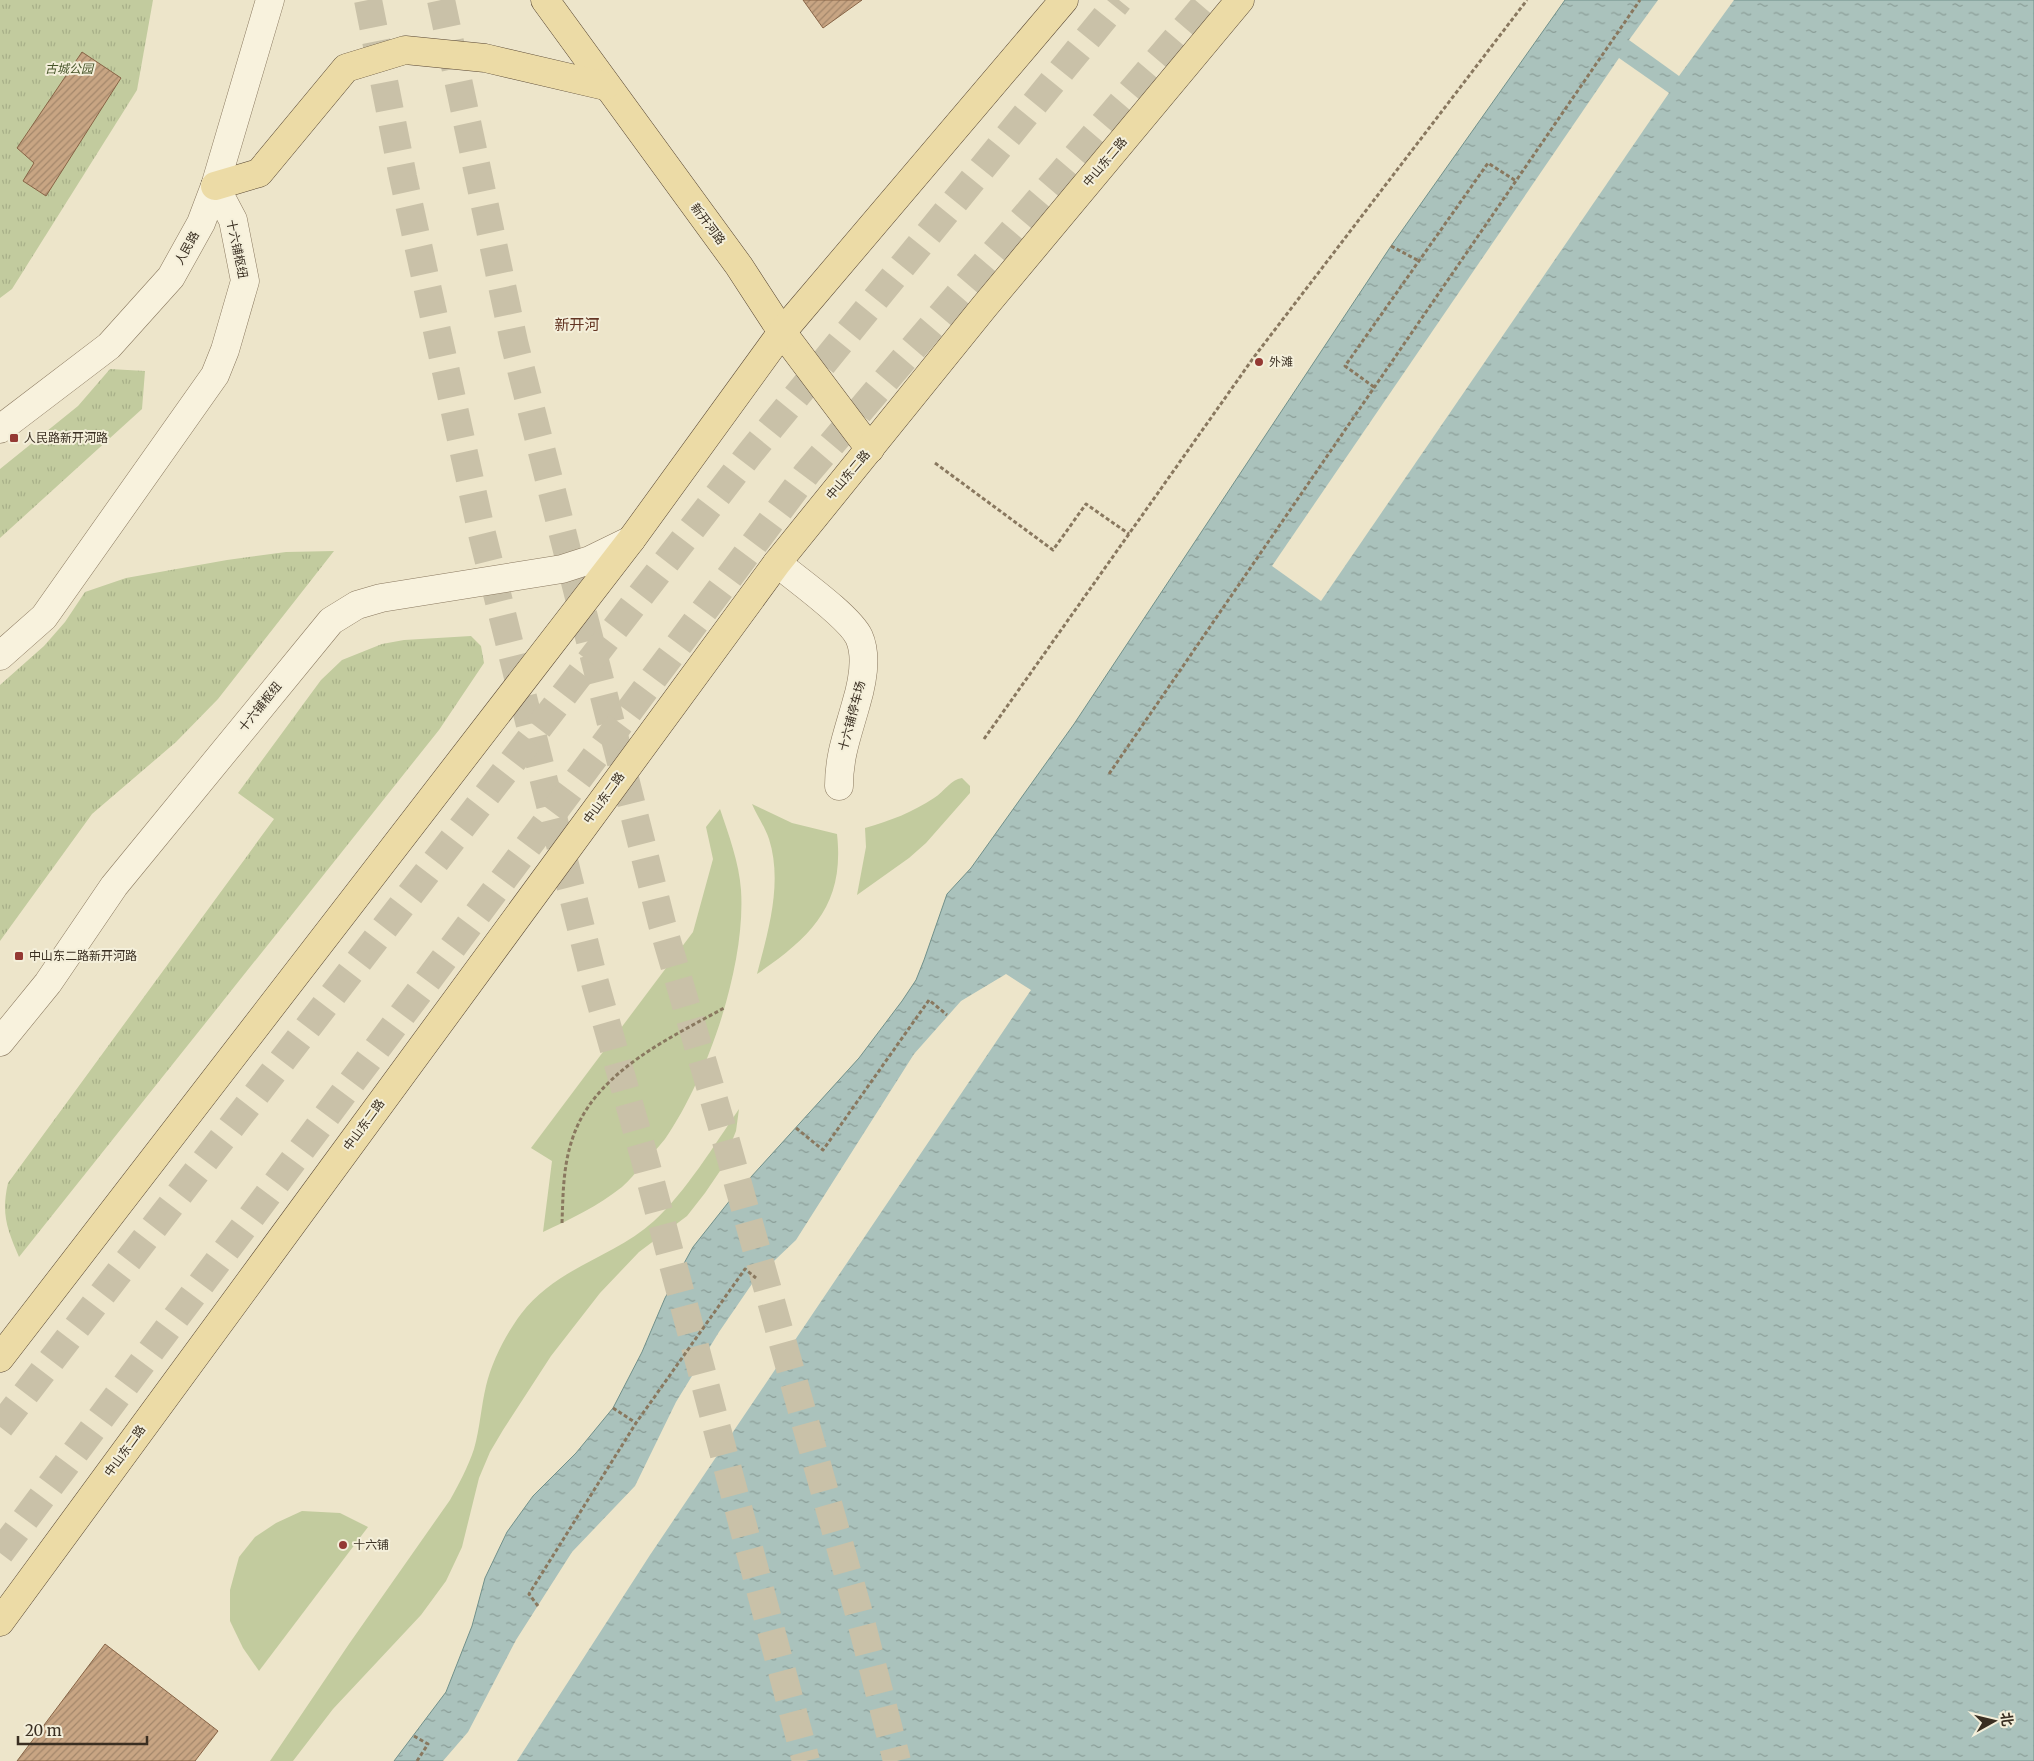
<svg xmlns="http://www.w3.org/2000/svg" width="2034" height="1761" viewBox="0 0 2034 1761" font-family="Merriweather,'Noto Sans SC',serif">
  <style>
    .green { fill: #c2cb9e }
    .park { fill: url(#park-tufts) }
    .water { fill: url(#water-ripples); stroke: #71908a }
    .pier { fill: #ede5ca }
    .building { fill: url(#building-hatch); stroke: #876446 }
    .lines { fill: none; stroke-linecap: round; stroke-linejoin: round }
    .major-tunnel { stroke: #c9c1a8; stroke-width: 28; stroke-dasharray: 28 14; stroke-linecap: butt }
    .minor-casing { stroke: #89785f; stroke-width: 29 }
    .major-casing { stroke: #574633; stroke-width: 29 }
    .path { stroke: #89785f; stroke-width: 3; stroke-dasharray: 4 2.5; stroke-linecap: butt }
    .minor { stroke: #f8f2dd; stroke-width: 28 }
    .major { stroke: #ecdba6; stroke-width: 28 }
    .poi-dot { fill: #943933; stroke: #f4efda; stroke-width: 2 }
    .labels { text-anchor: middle; stroke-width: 4; stroke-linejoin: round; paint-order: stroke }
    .park-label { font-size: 12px; font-style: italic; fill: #47552a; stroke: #f4efda }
    .street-label { font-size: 12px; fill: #3a2f22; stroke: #f4efda }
    .poi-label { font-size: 12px; fill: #3a2f22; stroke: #f4efda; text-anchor: start }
    .quarter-label { font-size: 15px; fill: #643624; stroke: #f4efda }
  </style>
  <defs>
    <pattern id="park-tufts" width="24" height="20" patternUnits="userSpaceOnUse" patternTransform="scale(1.25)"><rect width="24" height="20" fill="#c2cb9e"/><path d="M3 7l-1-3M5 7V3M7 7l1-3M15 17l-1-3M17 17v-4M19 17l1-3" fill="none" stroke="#a7af88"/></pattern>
    <pattern id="water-ripples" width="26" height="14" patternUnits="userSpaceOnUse" patternTransform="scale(1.25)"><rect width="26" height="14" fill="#aac2bc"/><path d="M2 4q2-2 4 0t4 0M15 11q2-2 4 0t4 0" fill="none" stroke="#8b9e98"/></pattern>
    <pattern id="building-hatch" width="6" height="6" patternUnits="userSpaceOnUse" patternTransform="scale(1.25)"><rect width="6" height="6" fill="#c8a583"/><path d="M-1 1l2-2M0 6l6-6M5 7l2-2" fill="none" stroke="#a3876b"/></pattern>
  </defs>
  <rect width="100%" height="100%" fill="#ede5ca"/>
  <!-- green -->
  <g class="green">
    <path d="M962 778 970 786V793L926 843 909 858 857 895 866 847 865 828C890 821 913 812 934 798 944 792 951 779 962 778Z"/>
    <path d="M752 804 792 823 837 834C845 905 811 937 757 974 768 932 783 883 769 839 765 827 757 816 752 804Z"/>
    <path d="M720 809C729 836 739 862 741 890 746 965 708 1077 665 1139 658 1148 650 1156 642 1165 636 1172 629 1181 622 1187 598 1206 571 1219 543 1232L552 1161 531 1148 693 932 713 859 706 827Z"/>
    <path d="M739 1109 736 1131 720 1171 705 1193 687 1216 639 1252 600 1293 551 1356 503 1430 490 1452 479 1478 462 1547 446 1581 421 1615 333 1709 293 1761H270L349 1644 450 1500C459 1484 468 1467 474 1449 480 1428 481 1407 486 1386 492 1361 506 1334 521 1314 558 1266 613 1258 654 1221 685 1193 715 1144 739 1109Z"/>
    <path d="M302 1511 340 1513 368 1527 259 1671 243 1648 230 1621V1590L239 1557 255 1537 276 1523Z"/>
  </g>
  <!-- park -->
  <g class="park">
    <path d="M0 0H153L137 90 12 289 0 298Z"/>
    <path d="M110 369 145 371 142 409 0 538V469L78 406Z"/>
    <path d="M334 551 218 699 176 742 92 814 0 941V685L44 646 65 622 85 592 126 578 227 560 286 552Z"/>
    <path d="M471 636 481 646 484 663 439 730 19 1257C7 1229 1 1214 8 1183L274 819 238 793 321 680 342 660 382 644 404 640Z"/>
  </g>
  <!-- water -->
  <path class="water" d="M1565 0H2034V1761H394L446 1692 472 1626 485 1578 507 1532 533 1496 576 1453 613 1408 642 1352 665 1298 693 1247 731 1199 859 1058 902 1001 916 980 924 960 947 894 971 868 1074 724 1391 246Z"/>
  <!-- pier -->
  <g class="pier">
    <path d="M1658 0H1734L1679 76 1629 40Z"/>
    <path d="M1619 58 1669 93 1321 601 1272 566Z"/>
    <path d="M1006 974 1031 990 650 1555 517 1761H443L468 1732 516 1640 572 1552 635 1486 676 1402 719 1332 756 1278 796 1240 914 1054 961 1001Z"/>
  </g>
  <!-- building -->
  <g class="building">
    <path d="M803 0H862L823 28Z"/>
    <path d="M82 52 121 78 46 196 23 181 34 163 17 148Z"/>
    <path d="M105 1644 218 1731 195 1761H17Z"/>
  </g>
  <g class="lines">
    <!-- major-tunnel -->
    <g class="major-tunnel">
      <path d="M368 0 403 177 481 530 592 972 645 1160 806 1761"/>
      <path d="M441 0 514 342 662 924 722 1127 858 1610 897 1761"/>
      <path d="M0 1427 751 452 1119 0"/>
      <path d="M0 1553 807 473 1209 0"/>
    </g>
    <defs>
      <g id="minor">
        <path d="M0 429 109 346 171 277 201 223 215 186 270 0"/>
        <path d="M777 563C796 579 849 616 859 637 868 657 862 684 856 704 848 733 839 755 839 786"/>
        <path d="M0 656 44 617 215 375 225 350 245 281 233 220 215 186"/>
        <path d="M0 1042 48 983 114 886 331 621 357 605 381 598 562 569 590 560 631 540"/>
      </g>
      <g id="major">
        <path d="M545 0 739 266 782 332 870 449"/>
        <path d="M215 186 259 173 346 68 405 50 485 58 605 86"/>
        <path d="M0 1358 631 540 782 332 1064 0"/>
        <path d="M0 1622 777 563 984 307 1240 0"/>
      </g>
    </defs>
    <!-- minor casing -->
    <use href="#minor" class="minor-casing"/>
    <!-- major casing -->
    <use href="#major" class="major-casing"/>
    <!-- path -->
    <g class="path">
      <path d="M1391 246 1419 261"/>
      <path d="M1374 387 1345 366 1488 163 1516 181"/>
      <path d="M935 463 1053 550 1086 504 1129 534"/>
      <path d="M984 739 1254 357 1527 0"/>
      <path d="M1109 774 1640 0"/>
      <path d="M796 1128 823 1150 929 1000 947 1015"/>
      <path d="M562 1223C563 1195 563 1167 572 1140 593 1073 668 1039 724 1008"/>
      <path d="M613 1408 636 1423"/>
      <path d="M538 1606 529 1594 636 1423 745 1269 756 1278"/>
      <path d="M414 1736 428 1744 417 1761"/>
    </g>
    <!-- minor -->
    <use href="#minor" class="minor"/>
    <!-- major -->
    <use href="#major" class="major"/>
  </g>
  <!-- markers -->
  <g class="poi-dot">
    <circle cx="1259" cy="362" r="5"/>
    <rect x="9" y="433" width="10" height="10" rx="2.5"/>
    <rect x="14" y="951" width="10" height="10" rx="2.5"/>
    <circle cx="343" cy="1545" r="5"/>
  </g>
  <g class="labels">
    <!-- park labels -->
    <g class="park-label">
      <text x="69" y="73">古城公园</text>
    </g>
    <!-- street labels -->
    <g class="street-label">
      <text transform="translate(1105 162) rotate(-50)" y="4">中山东二路</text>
      <text transform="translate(708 224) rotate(53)" y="4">新开河路</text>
      <text transform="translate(187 248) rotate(-61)" y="4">人民路</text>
      <text transform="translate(237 249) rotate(78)" y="4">十六铺枢纽</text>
      <text transform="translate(848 475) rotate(-50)" y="4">中山东二路</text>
      <text transform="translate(260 707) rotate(-51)" y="4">十六铺枢纽</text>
      <text transform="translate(852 716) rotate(-75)" y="4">十六铺停车场</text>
      <text transform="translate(604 798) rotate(-54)" y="4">中山东二路</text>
      <text transform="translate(364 1125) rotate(-54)" y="4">中山东二路</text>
      <text transform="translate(125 1451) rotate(-54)" y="4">中山东二路</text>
    </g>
    <!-- poi labels -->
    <g class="poi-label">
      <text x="1269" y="366">外滩</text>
      <text x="24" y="442">人民路新开河路</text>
      <text x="29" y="960">中山东二路新开河路</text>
      <text x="353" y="1549">十六铺</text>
    </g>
    <!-- quarter labels -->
    <g class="quarter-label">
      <text x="577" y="330">新开河</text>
    </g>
  </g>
  <!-- north arrow -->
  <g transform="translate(1994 1721) rotate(82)" stroke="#f4efda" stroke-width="4" paint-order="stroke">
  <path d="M0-4L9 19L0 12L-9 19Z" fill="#3a2f22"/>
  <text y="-8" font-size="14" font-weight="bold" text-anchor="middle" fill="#3a2f22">北</text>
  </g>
  <!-- scale -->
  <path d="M18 1736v8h129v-8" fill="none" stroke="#3a2f22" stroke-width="2.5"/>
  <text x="25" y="1736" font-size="15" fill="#3a2f22" stroke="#f4efda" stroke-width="4" paint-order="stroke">20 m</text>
</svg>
